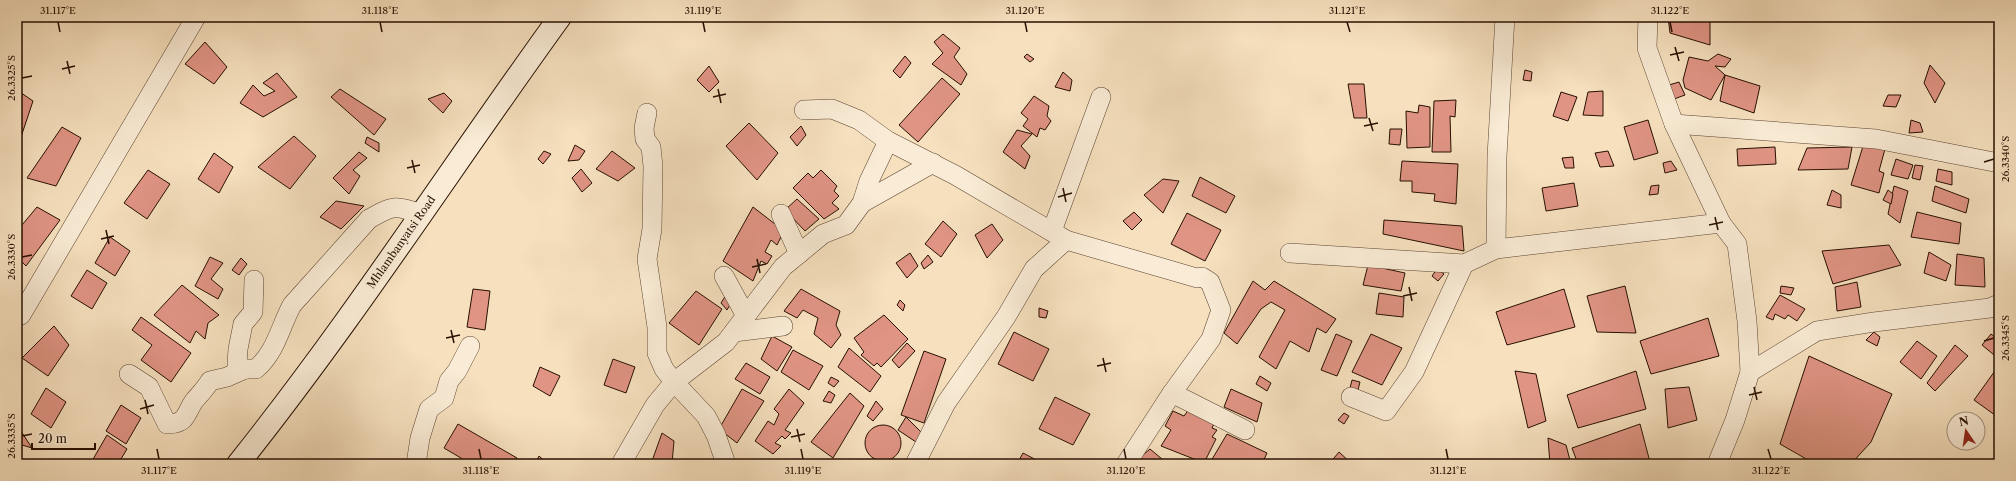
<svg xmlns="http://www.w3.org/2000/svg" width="2016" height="481" viewBox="0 0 2016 481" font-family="'Libre Caslon Text',serif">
<rect width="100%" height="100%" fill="#f6e0be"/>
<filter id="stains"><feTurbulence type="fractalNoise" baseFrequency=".005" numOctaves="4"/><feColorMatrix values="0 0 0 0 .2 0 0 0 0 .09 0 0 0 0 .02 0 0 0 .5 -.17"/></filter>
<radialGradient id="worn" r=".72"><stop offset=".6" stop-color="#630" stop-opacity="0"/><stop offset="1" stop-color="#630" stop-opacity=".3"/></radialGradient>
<g fill="#e09484" stroke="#270f01">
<path d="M1668,17H1710V45L1670,33Z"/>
<path d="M943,34L960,48L954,57L967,74L961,85L932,64L943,53L934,42Z"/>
<path d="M205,42L227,67L214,84L185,64Z"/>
<path d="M1027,54L1034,59L1030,62L1024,57Z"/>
<path d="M1718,54L1731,59L1725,67L1715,66L1725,75L1711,100L1685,88L1683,80L1689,57L1708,61Z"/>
<path d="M905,56L911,63L900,78L893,71Z"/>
<path d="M1930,65L1945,83L1935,103L1924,83Z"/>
<path d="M709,66L719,82L709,92L697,80Z"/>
<path d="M1525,70L1532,72L1531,81L1523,80Z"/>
<path d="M1063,72L1072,80L1070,91L1055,87Z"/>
<path d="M277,73L297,97L263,117L240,103L253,85L264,96L275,91L263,83Z"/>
<path d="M1725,75L1760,86L1754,113L1720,101Z"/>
<path d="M942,78L960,94L918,142L899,125Z"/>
<path d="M1679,82L1685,95L1674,99L1669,85Z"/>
<path d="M1348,84H1364L1367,118H1354Z"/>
<path d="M340,89L386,119L374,135L331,97Z"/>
<path d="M17,90L33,101L17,149Z"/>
<path d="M1603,91V116L1583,115L1588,92Z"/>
<path d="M1561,92L1577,97L1568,121L1553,116Z"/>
<path d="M444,93L452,101L443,113L428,99Z"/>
<path d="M1888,95H1901L1896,107L1883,106Z"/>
<path d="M1034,96L1049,106L1047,116L1051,121L1045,130L1040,128L1037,137L1023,126L1028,119L1021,113Z"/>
<path d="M1456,100L1455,117L1450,116L1451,152H1432L1434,101Z"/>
<path d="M1419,105L1430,107V147L1407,148L1406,111L1418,113Z"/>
<path d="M1648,120L1658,153L1634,160L1624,127Z"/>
<path d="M1911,120L1920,123L1923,132L1909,133Z"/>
<path d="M749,123L778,153L757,180L726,146Z"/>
<path d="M801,126L806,135L797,146L790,137Z"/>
<path d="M62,127L81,138L56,186L27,178Z"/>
<path d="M1390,129H1402L1400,145L1389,144Z"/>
<path d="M1017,130L1032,134L1021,146L1030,156L1025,169L1003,152Z"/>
<path d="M294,136L316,156L290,189L258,167Z"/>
<path d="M367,137L379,143V152L365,143Z"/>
<path d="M1864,143L1885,149L1879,171L1884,173L1879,193L1851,185Z"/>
<path d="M575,145L585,151L579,160L568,161Z"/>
<path d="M1775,147L1776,164L1738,166L1737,149Z"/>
<path d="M1852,147L1848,169L1798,170L1807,148Z"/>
<path d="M544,151L551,154L543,164L538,159Z"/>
<path d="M612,151L635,168L618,181L596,169Z"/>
<path d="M1608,151L1614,166L1600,167L1595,153Z"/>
<path d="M359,152L367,158L353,170L360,176L349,194L333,178Z"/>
<path d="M214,153L233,167L219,193L198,179Z"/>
<path d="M1573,157L1574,168H1565L1562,158Z"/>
<path d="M1896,159L1913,165L1908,179L1891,175Z"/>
<path d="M1402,161L1458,164L1456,204L1434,201L1435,194L1412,192V181H1400Z"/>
<path d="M1671,161L1677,170L1665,173L1663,163Z"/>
<path d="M1915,165L1923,166L1920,180L1912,178Z"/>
<path d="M581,169L592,183L582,192L572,178Z"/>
<path d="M1938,169L1952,172V185L1936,181Z"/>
<path d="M148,170L170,184L147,219L124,203Z"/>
<path d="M821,170L837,186L834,191L839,196L832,203L839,209L824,219L793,188L808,173L813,178Z"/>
<path d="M1200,177L1235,196L1226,213L1192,196Z"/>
<path d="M1163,179L1179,181L1163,213L1144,195Z"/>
<path d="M1574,183L1578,206L1546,211L1542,188Z"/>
<path d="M1659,185L1658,194L1649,195L1651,186Z"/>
<path d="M1894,186L1908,191L1900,223L1888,214Z"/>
<path d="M1935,186L1969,199L1966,213L1932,201Z"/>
<path d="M1832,190L1841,195V208L1827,205Z"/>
<path d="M1888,190L1893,194L1891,204L1883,200Z"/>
<path d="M797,199L819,219L805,231L785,210Z"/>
<path d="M336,201L364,206L341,229L320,217Z"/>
<path d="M37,207L60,220L26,266L17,257V231Z"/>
<path d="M753,207L784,231L777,245L771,240L765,252L772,256L767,264L761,261L753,281L723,261Z"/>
<path d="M1134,212L1142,220L1132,230L1123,221Z"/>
<path d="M1917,212L1961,223L1959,244L1911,237Z"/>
<path d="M1187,213L1221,230L1205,261L1171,244Z"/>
<path d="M1384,220L1462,226L1464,251L1383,234Z"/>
<path d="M943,221L957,234L941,257L925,244Z"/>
<path d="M992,224L1003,240L987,258L975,235Z"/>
<path d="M110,237L130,251L115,276L95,263Z"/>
<path d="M1889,245L1901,265L1833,284L1822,251Z"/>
<path d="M1929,252L1951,265L1946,281L1924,273Z"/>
<path d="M910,253L918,266L907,278L896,263Z"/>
<path d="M1957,254L1984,258L1985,287L1955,285Z"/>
<path d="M928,255L933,262L924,269L921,263Z"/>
<path d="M210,257L223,263L211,279L223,289L218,299L195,286Z"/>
<path d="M241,258L247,264L239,275L232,270Z"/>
<path d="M1368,265L1405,273L1401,291L1363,285Z"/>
<path d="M1437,269L1444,274L1438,281L1432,276Z"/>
<path d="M87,270L107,283L92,309L71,296Z"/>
<path d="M1253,281L1265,290L1274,281L1336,319L1326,333L1317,328L1309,352L1290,341L1276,369L1259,357L1285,310L1271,302L1261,309L1237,344L1224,333Z"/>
<path d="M1857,282L1861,307L1837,311L1835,287Z"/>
<path d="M182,285L219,315L208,323L205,339L196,331L190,343L154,315Z"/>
<path d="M1625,286L1636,333L1597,332L1587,296Z"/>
<path d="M1781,286L1794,288L1791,295L1780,293Z"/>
<path d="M473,289L490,291L485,330L467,327Z"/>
<path d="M801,289L840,311L836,325L841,335L831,348L814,334L818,318L803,310L797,318L784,311Z"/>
<path d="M1564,289L1575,327L1507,345L1496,312Z"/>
<path d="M696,291L722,309L699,345L669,323Z"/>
<path d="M1379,293L1404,297L1403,317L1376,314Z"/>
<path d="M726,295L732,301L727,310L721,303Z"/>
<path d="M1780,295L1805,309L1797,321L1788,315L1785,319L1775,314L1773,320L1766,317Z"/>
<path d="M900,300L905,305L903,311L897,305Z"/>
<path d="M1039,308L1048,311L1046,318L1039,317Z"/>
<path d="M884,315L908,339L881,367L877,363L874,366L861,355L864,352L854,338Z"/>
<path d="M141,317L191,353L171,382L141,360L152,345L132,330Z"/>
<path d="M1708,318L1719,356L1651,374L1640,341Z"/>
<path d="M54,326L69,345L48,376L22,358Z"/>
<path d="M1014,332L1049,349L1033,381L998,364Z"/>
<path d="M1874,332L1880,337L1877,346L1866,340Z"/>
<path d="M1336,334L1352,341L1337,376L1321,370Z"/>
<path d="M1371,334L1402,348L1382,385L1352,372Z"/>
<path d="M1991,334L1999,340V359L1982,345Z"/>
<path d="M772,336L792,347L777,371L761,359Z"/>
<path d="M1917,341L1937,356L1921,379L1900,362Z"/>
<path d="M907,343L915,351L899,368L892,360Z"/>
<path d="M1955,345L1968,356L1935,391L1927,383Z"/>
<path d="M849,348L881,376L870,392L838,367Z"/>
<path d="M793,350L823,366L809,390L781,372Z"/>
<path d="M924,351L946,359L924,423L901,415Z"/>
<path d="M1809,356L1892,394L1871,442L1851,464H1815L1780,444Z"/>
<path d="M613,359L635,367L626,393L604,385Z"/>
<path d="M746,363L770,377L760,394L735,379Z"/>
<path d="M540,367L560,376L550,396L533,386Z"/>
<path d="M1997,368L1999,370V418L1974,400Z"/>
<path d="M1515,371L1536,374L1546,421L1528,428Z"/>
<path d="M1636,371L1646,409L1578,428L1567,395Z"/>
<path d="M1260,376L1271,383L1267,391L1256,384Z"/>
<path d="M831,377L839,381L834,387L828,383Z"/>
<path d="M1352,380L1360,382L1358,390L1350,388Z"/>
<path d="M1689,387L1697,420L1668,428L1665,389Z"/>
<path d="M46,388L66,402L51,428L31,414Z"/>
<path d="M742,389L764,401L737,443L719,429Z"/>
<path d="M789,389L804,403L785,430L791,433L785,439L782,436L775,443L781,446L773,454L755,441L768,421L774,425L779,414L774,409Z"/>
<path d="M1231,389L1262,403L1257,422L1224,407Z"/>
<path d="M829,391L835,395L831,403L823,401Z"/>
<path d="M850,393L864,406L833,458L811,442Z"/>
<path d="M1055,397L1090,414L1073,445L1039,429Z"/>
<path d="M876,401L883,409L873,421L867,416Z"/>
<path d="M121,405L141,418L126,444L106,431Z"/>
<path d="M1189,409L1214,424L1212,428L1217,430L1212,437L1216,439L1204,463L1161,446L1171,430L1165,426L1173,411L1184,416Z"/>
<path d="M1344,413L1349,416L1344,424L1338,420Z"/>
<path d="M906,417L922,433L916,442L898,430Z"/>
<path d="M458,424L517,458L513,464H471L444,448Z"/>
<path d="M1640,424L1650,462L1643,464H1578L1572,448Z"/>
<path d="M17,425L32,448L22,445L17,442Z"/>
<circle cx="883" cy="443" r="18"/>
<path d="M662,433L674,441L672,464H659L652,461Z"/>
<path d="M1227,434L1267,453L1262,464H1216L1211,461Z"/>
<path d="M107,435L127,449L118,464H96L92,461Z"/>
<path d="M1548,438L1566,445L1571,464H1550Z"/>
<path d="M1150,449L1168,464H1142L1137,460Z"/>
<path d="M1339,452L1352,464H1329Z"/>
<path d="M1023,453L1044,464H1017Z"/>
<path d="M17,454L25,464H17Z"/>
<path d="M539,456L548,464H535Z"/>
</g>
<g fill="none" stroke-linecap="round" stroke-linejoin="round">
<defs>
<g id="street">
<path d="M1648,17L1647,48L1674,124L1721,223"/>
<path d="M804,110L832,109L859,120L888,141L955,175L1066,240L1197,278L1202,277L1210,282L1221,310L1211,339L1172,393L1126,464"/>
<path d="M647,113L644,128L645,139L651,147L653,166L652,229L647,259L657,327V353L664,369L674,382L706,416L716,435L726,464"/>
<path d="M1674,124L1876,139L1999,163"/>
<path d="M862,203L933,163"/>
<path d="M781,214L799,254"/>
<path d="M1052,231L1101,97"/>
<path d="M1496,249L1497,156L1505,17"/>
<path d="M1290,253L1464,264L1496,249L1721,223L1737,244L1747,321L1750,372L1735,420L1717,464"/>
<path d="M724,276L746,316"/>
<path d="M254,280L253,312L243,324L238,349L237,364L245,369H256C276,352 280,327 292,305L369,219C394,205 394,205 421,214"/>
<path d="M17,317L21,315L196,17"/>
<path d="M734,332L783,326"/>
<path d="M1750,372L1817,331L1874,322L1990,308L1999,304"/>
<path d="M129,374L149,387L167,424C187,424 185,414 194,401C200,394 206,388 210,381L227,377L245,369"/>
<path d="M1172,393L1245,430"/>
<path d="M1351,397L1386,411L1414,372L1464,264"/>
<path d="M416,464L420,438L429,409L444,398L449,381L457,371L470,346"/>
<path d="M621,464L655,405L674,382L726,342L783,267L823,234L846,225L862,203L869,181L888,141"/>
<path d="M915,464L946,403L1006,317L1034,269L1066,240"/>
</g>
<path id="secondary" d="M238,464C353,320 452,166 560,17"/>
</defs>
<use href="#street" stroke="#5b4330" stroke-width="20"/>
<use href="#secondary" stroke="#270f01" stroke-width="24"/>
<use href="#street" stroke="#f9ebd5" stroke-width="19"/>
<use href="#secondary" stroke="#f9ebd5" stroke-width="22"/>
</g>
<path fill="none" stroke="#270f01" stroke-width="1.5" d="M58,22L60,32M380,22L382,32M703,22L705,32M1025,22L1027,32M1347,22L1350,32M1670,22L1672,32M1675,47L1679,61M1670,55L1684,52M67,61L70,74M62,69L75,66M22,78L32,76M718,89L721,103M713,97L726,94M1369,118L1373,131M1364,126L1378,123M412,160L415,173M1984,162L1994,159M407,168L420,165M1063,188L1066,202M1058,197L1072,193M1715,217L1718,230M1709,225L1723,222M106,230L109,244M101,239L114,236M22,257L32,255M757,259L760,273M752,267L766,264M1409,287L1412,301M1403,296L1417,293M451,330L454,343M446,338L460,335M1984,341L1994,338M1103,358L1106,372M1097,366L1111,363M1754,387L1757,400M1749,395L1762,392M145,400L148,414M140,409L154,405M797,429L800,442M22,436L32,434M791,437L805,434M157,449L159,459M479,449L481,459M801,449L803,459M1124,449L1126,459M1446,449L1448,459M1768,449L1771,459"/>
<g text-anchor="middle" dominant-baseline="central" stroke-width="3" stroke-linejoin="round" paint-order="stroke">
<g font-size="11" fill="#270f01" stroke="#f9ebd5">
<text transform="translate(401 242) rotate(-55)">Mhlambanyatsi Road</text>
</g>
</g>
<rect width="2016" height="481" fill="none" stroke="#f6e0be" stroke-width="44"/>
<g transform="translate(1966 431) rotate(347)"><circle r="19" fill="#f9ebd5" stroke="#a59380"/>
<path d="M0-3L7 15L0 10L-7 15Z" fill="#8f2418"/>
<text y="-6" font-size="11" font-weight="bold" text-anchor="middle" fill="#270f01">N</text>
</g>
<path d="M32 443v6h63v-6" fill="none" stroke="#270f01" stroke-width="2"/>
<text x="38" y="443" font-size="12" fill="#270f01" stroke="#f9ebd5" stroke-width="3" paint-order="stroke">20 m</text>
<rect x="22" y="22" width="1972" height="437" fill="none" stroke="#270f01" stroke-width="1.5"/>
<g font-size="10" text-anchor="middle" fill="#270f01">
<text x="58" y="14">31.117°E</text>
<text x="380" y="14">31.118°E</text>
<text x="703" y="14">31.119°E</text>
<text x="1025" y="14">31.120°E</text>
<text x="1347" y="14">31.121°E</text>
<text x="1670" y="14">31.122°E</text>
<text transform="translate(11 78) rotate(-90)" y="4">26.3325°S</text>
<text transform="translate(2005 159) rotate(-90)" y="4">26.3340°S</text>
<text transform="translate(11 257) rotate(-90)" y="4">26.3330°S</text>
<text transform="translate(2005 338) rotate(-90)" y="4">26.3345°S</text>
<text transform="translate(11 436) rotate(-90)" y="4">26.3335°S</text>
<text x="159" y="474">31.117°E</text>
<text x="481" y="474">31.118°E</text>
<text x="803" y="474">31.119°E</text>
<text x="1126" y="474">31.120°E</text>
<text x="1448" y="474">31.121°E</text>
<text x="1771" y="474">31.122°E</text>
</g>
<rect width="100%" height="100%" filter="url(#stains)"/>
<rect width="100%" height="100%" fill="url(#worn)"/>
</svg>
